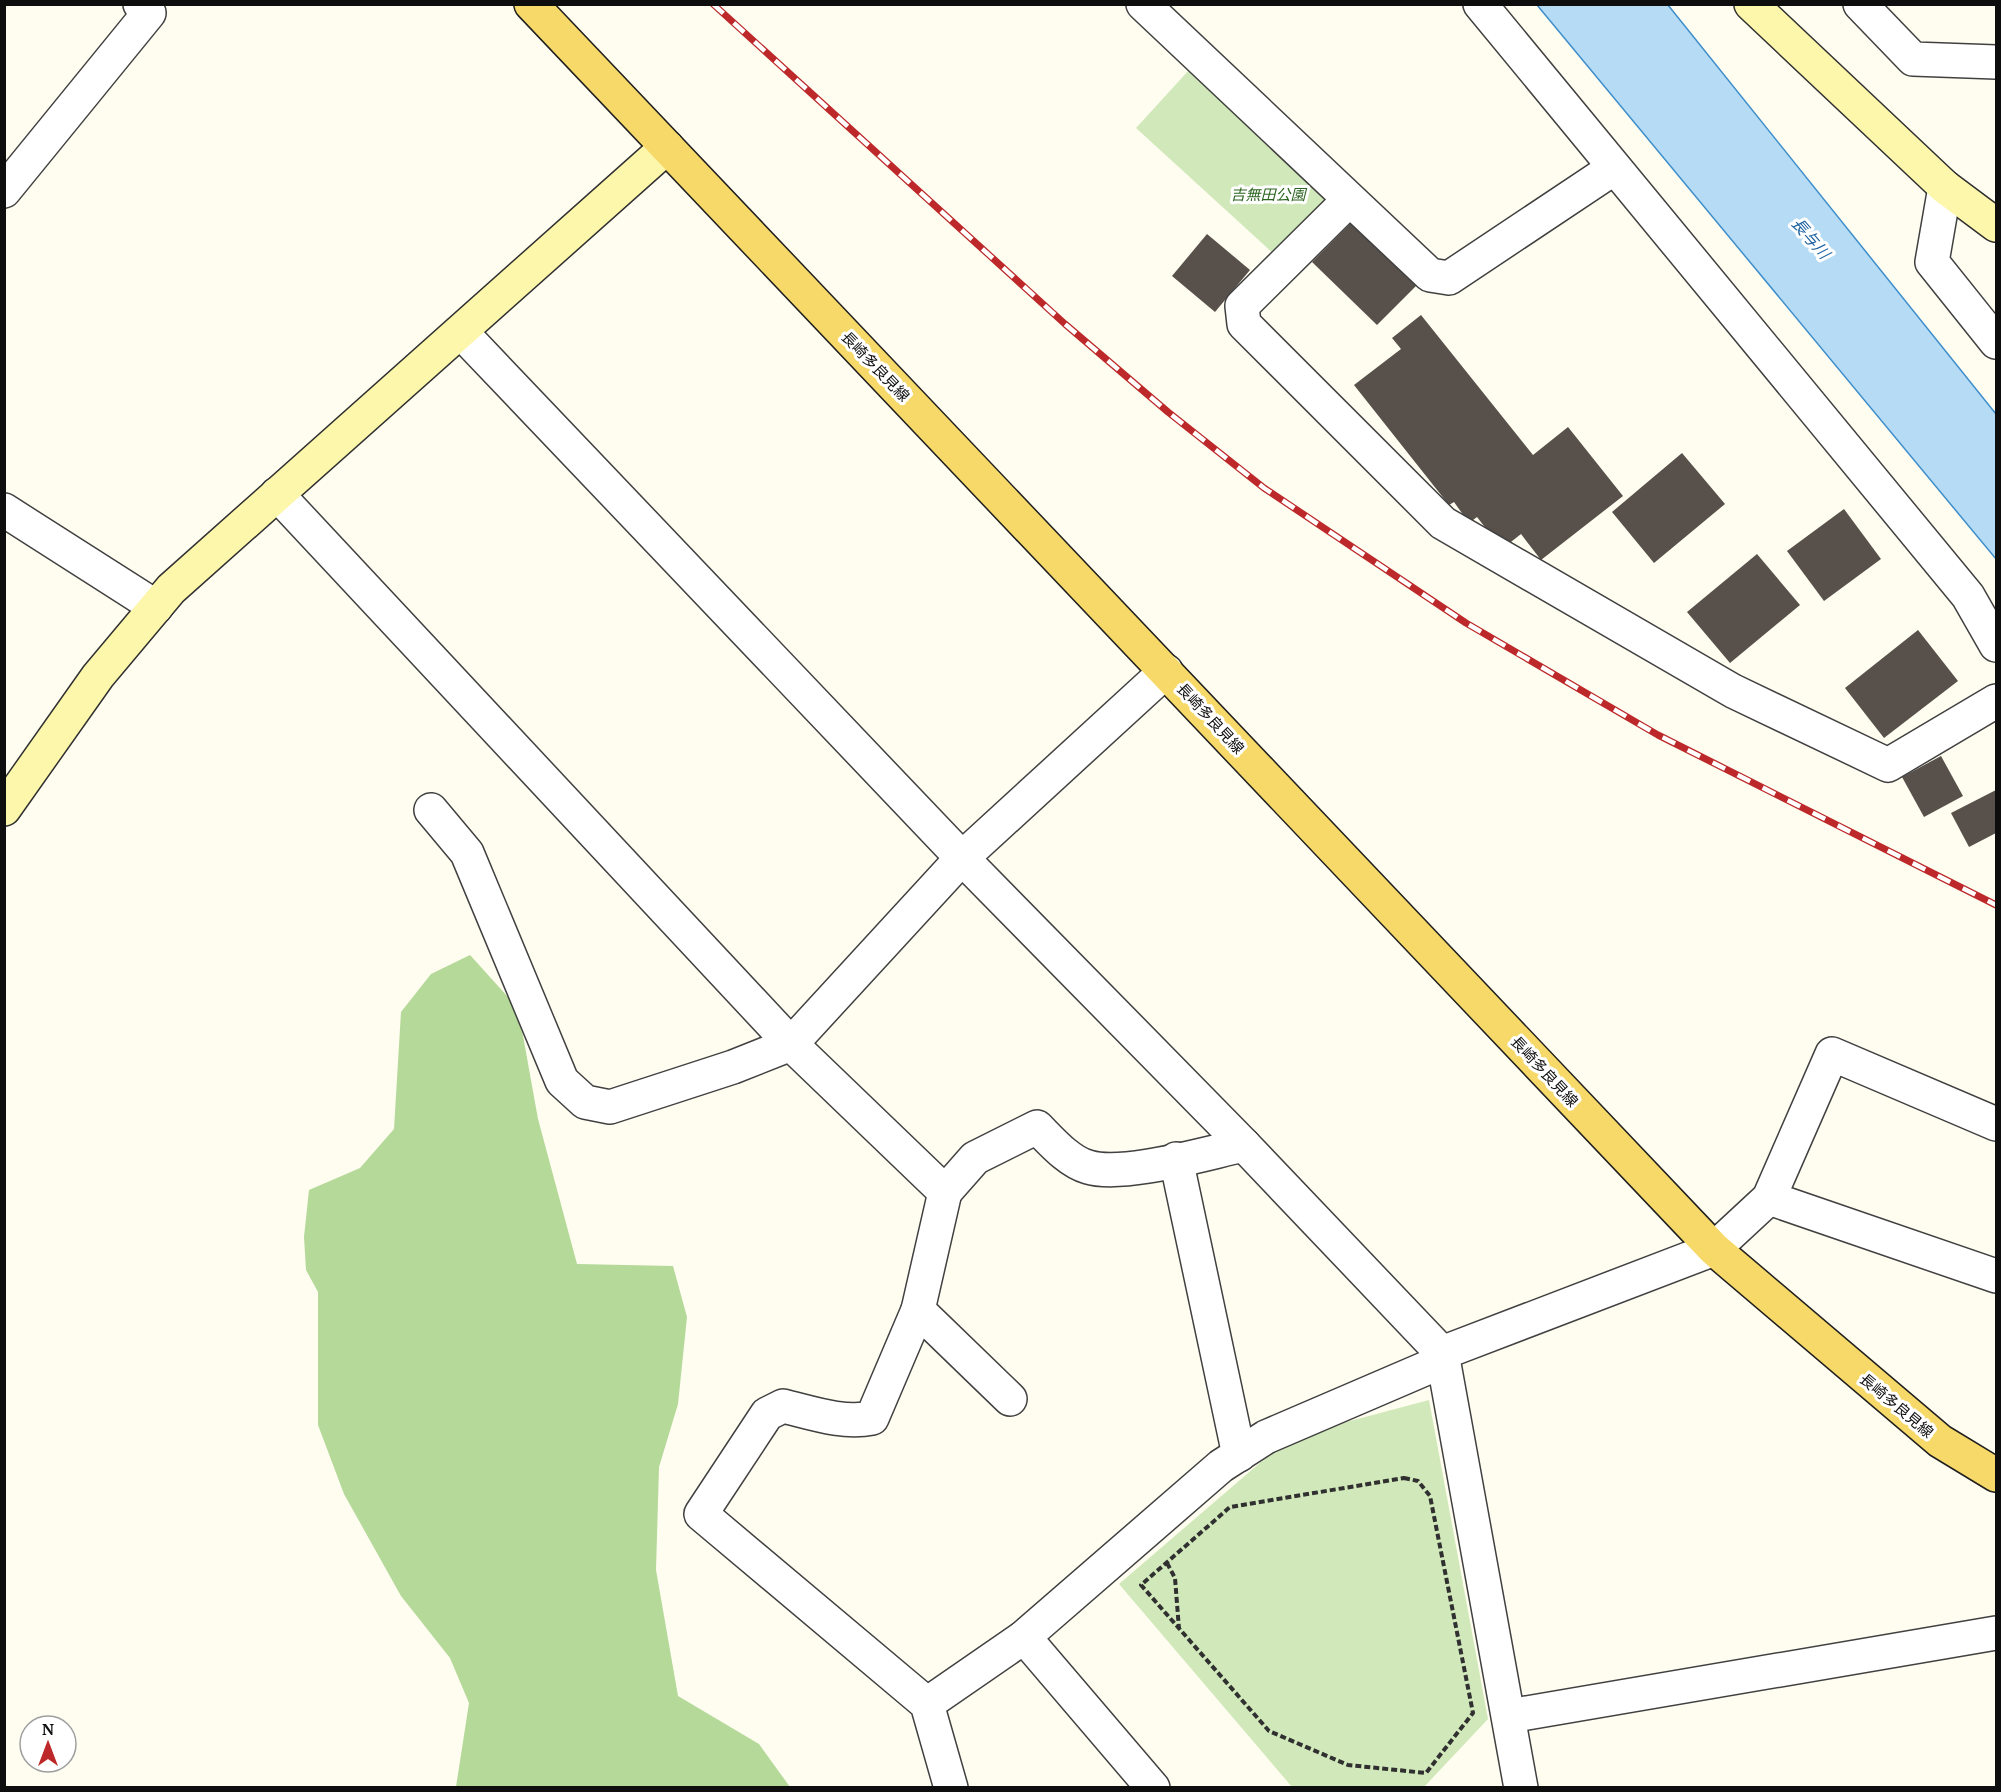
<svg xmlns="http://www.w3.org/2000/svg" width="2001" height="1792" viewBox="0 0 2001 1792" font-family="'PT Serif','Noto Sans JP',serif">
<rect width="100%" height="100%" fill="#fffcf0"/>
<g fill="#d1e9ba">
<path d="M1190,69L1330,196L1275,255L1136,128Z"/>
<path d="M1429,1400L1488,1719L1424,1787H1292L1119,1584L1290,1437Z"/>
</g>
<path fill="#b4d999" d="M470,955L518,1008L538,1119L577,1264L673,1266L687,1317L678,1404L659,1467L656,1570L678,1696L759,1744L790,1787H456L469,1703L450,1658L401,1596L344,1494L318,1425V1292L306,1270L304,1237L309,1190L360,1168L394,1129L401,1012L431,974Z"/>
<path fill="#b5dbf5" stroke="#3e8ecb" stroke-width="1.5" d="M1537,5H1668L1996,414V559Z"/>
<g fill="#57504b">
<path d="M1352,222L1417,285L1377,325L1312,262Z"/>
<path d="M1207,234L1250,270L1215,312L1172,276Z"/>
<path d="M1421,315L1533,455L1568,427L1623,496L1541,560L1521,534L1502,549L1477,517L1469,523L1454,502L1449,505L1354,385L1401,349L1392,338Z"/>
<path d="M1682,453L1725,504L1654,563L1612,512Z"/>
<path d="M1844,509L1881,559L1824,601L1787,551Z"/>
<path d="M1757,554L1800,605L1730,663L1687,612Z"/>
<path d="M1918,630L1958,681L1884,738L1845,688Z"/>
<path d="M1941,756L1963,796L1924,817L1902,777Z"/>
<path d="M1996,790V833L1969,847L1951,813Z"/>
</g>
<g fill="none" stroke-linecap="round" stroke-linejoin="round">
<defs>
<g id="street">
<path d="M1143,4L1430,275L1449,278L1614,168"/>
<path d="M1480,4L1968,596L1996,645"/>
<path d="M1860,4L1913,59L1996,62"/>
<path d="M1945,187L1932,262L1996,342"/>
<path d="M4,191L149,13L140,4"/>
<path d="M1349,200L1242,306L1244,324L1443,523L1733,691L1888,765L1996,701"/>
<path d="M462,333L962,858L1244,1145L1442,1353L1521,1788"/>
<path d="M277,494L791,1044L945,1192L975,1158L1037,1127C1051,1141 1069,1162 1088,1167C1123,1178 1206,1153 1244,1145"/>
<path d="M4,510L156,607"/>
<path d="M431,810L467,853L562,1081L585,1102L610,1107L733,1067L791,1044L962,858L1166,671"/>
<path d="M1176,1159L1239,1455"/>
<path d="M945,1192L918,1310L1010,1399"/>
<path d="M1769,1198L1996,1276"/>
<path d="M918,1310L872,1418C843,1424 812,1413 783,1406L767,1414L701,1514L927,1704L951,1788"/>
<path d="M1442,1353L1714,1249L1769,1198L1832,1054L1996,1124"/>
<path d="M1024,1637L1153,1788"/>
<path d="M927,1704L1024,1637L1221,1466L1266,1437L1443,1361"/>
<path d="M1509,1716L1996,1633"/>
</g>
<g id="secondary">
<path d="M1751,4L1945,187L1996,225"/>
<path d="M4,809L98,676L171,589L667,147"/>
</g>
<path id="primary" d="M531,4L1714,1249L1940,1441L1996,1475"/>
</defs>
<use href="#street" stroke="#414141" stroke-width="36"/>
<use href="#secondary" stroke="#303030" stroke-width="36"/>
<use href="#primary" stroke="#1f1f1f" stroke-width="36"/>
<g stroke="#303030" stroke-width="4" stroke-dasharray="6 3" stroke-linecap="butt">
<path d="M1404,1478L1418,1481L1430,1496L1473,1713L1426,1773L1348,1765L1269,1731L1141,1585L1230,1507Z"/>
<path d="M1167,1563L1175,1578L1179,1629"/>
</g>
<use href="#street" stroke="#fff" stroke-width="33"/>
<use href="#secondary" stroke="#fdf7ac" stroke-width="33"/>
<use href="#primary" stroke="#f6d969" stroke-width="33"/>
<defs>
<path id="rail" d="M713,4L1065,324L1168,412L1264,488L1466,623L1658,735L1996,905"/>
</defs>
<use href="#rail" stroke="#bd282a" stroke-width="7"/>
<use href="#rail" stroke="#fff" stroke-width="4.5" stroke-dasharray="14" stroke-linecap="butt"/>
</g>
<g text-anchor="middle" dominant-baseline="central" stroke-width="6" stroke-linejoin="round" paint-order="stroke">
<g font-size="15" font-style="italic" fill="#2b651f" stroke="#fff">
<text x="1268" y="194">吉無田公園</text>
</g>
<g font-size="15" fill="#0e0e0e" stroke="#fff">
<text transform="translate(876 366) rotate(46)">長崎多良見線</text>
<text transform="translate(1211 718) rotate(47)">長崎多良見線</text>
<text transform="translate(1545 1071) rotate(47)">長崎多良見線</text>
<text transform="translate(1897 1405) rotate(40)">長崎多良見線</text>
</g>
<g font-size="16" font-style="italic" fill="#195f9f" stroke="#fff">
<text transform="translate(1811 238) rotate(49)">長与川</text>
</g>
</g>
<rect width="2001" height="1792" fill="none" stroke="#0e0e0e" stroke-width="12"/>
<g transform="translate(48 1744)"><circle r="28" fill="#ffffff" stroke="#9f9f9f" stroke-width="1.5"/>
<path d="M0-4.5L10 22L0 15L-10 22Z" fill="#bd282a"/>
<text y="-9" font-size="16" font-weight="bold" text-anchor="middle" fill="#0e0e0e">N</text>
</g>
</svg>
